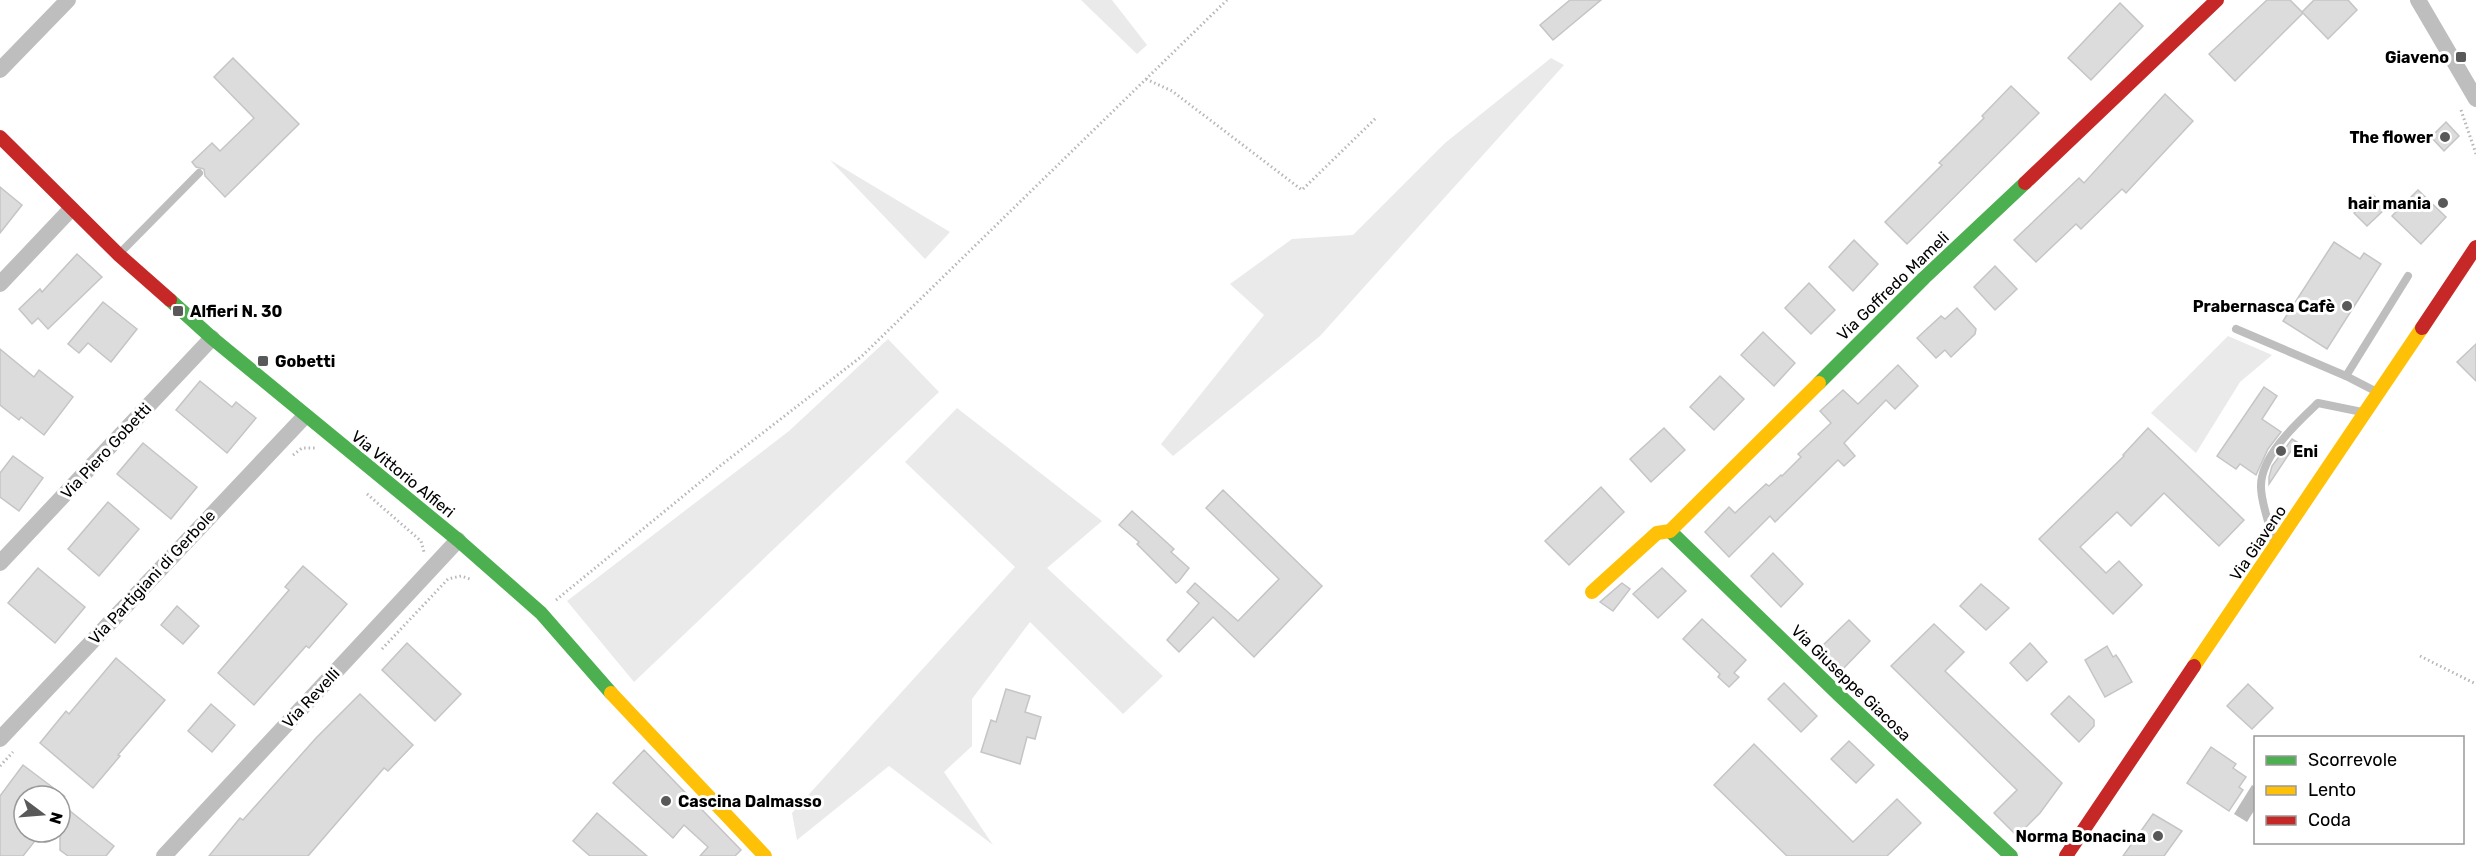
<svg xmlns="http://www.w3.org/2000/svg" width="2476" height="856" viewBox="0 0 2476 856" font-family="Rubik,sans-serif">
<rect width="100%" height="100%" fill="#fff"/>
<g fill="#eaeaea">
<path d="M1081,0H1112L1147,45L1137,54Z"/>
<path d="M1551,58L1564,65L1320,336L1173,456L1161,444L1264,315L1230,284L1292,239L1353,235L1445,143Z"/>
<path d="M830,160L950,232L925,259Z"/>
<path d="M2228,336L2272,355L2240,382L2196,453L2151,413Z"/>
<path d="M888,339L939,392L634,682L567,601L789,431Z"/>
<path d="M957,408L1102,521L1047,568L1163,676L1123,714L1030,622L972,699V746L944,772L993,845L889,766L797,840L792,813L1015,567L905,462Z"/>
</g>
<path fill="#bcbcbc" d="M2252,785L2255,787V809L2247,822L2234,814Z"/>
<g fill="#dcdcdc" stroke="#c5c5c5" stroke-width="1.5">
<path d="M1570,0H1601L1553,40L1540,25Z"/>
<path d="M2267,0H2290L2303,13L2235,81L2209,54Z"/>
<path d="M2314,0H2348L2357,10L2328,39L2302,12Z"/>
<path d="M2120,3L2143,26L2091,80L2068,58Z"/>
<path d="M233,58L299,124L225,197L205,176L204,169L196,167L192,162L212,143L220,151L254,118L214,77Z"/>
<path d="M2011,86L2039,113L1907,244L1885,222L1942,165L1939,163L1984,118L1982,116Z"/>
<path d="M2165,94L2193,121L2126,193L2122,189L2081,229L2076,224L2036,262L2014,240L2079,178L2084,183Z"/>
<path d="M2446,122L2459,136L2444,151L2431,137Z"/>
<path d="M0,187L22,205L0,233Z"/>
<path d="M2418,190L2446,217L2421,244L2392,216Z"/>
<path d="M2373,195L2386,208L2367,226L2354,213Z"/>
<path d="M1854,240L1878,264L1853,291L1829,267Z"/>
<path d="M2334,242L2360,259L2364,253L2381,264L2327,349L2283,321Z"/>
<path d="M77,254L102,277L48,329L38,318L32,324L19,309L40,289L42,292Z"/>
<path d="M1995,266L2017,289L1995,310L1974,287Z"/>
<path d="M1809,283L1835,310L1811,334L1785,308Z"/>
<path d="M103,302L137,329L111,362L88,343L79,353L68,344Z"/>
<path d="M1957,308L1976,329L1975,334L1951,357L1945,350L1936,358L1917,338L1941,316L1945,319Z"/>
<path d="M1763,332L1795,363L1774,386L1741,355Z"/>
<path d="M2476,344V381L2457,362Z"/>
<path d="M0,349L34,377L39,370L73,397L44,435L21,417L19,420L0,405Z"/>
<path d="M1898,365L1918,386L1895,409L1886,400L1844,443L1855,456L1844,466L1838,460L1775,522L1770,516L1729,557L1705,532L1729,507L1735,513L1766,484L1769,486L1781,475L1782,476L1801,457L1798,454L1831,423L1820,411L1843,390L1858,404Z"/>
<path d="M1720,376L1744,399L1714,430L1690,407Z"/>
<path d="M200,381L232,407L236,402L256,418L227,453L176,410Z"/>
<path d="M2264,387L2277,396L2262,419L2281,432L2268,449L2256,475L2240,464L2236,469L2217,456Z"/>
<path d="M1664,428L1685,450L1651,482L1630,459Z"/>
<path d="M2148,428L2244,520L2219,546L2164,493L2131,526L2117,512L2080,547L2106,573L2119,561L2142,585L2113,614L2039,539L2124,456L2123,455Z"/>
<path d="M2292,439L2297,442L2269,484V477L2272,466Z"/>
<path d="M143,443L197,487L171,519L117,474Z"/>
<path d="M13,456L43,478L19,511L0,497V473Z"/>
<path d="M1601,487L1624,512L1569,565L1545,541Z"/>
<path d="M1223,490L1322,586L1254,657L1213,617L1179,652L1167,640L1199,603L1187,592L1195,583L1238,621L1279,579L1206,508Z"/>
<path d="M108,502L139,529L99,576L68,549Z"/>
<path d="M1132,511L1174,549L1171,552L1189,568L1179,581L1176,583L1137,544L1139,542L1119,525Z"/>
<path d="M1773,553L1803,584L1781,607L1751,576Z"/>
<path d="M303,566L347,604L309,648L306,646L254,705L218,673L289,590L285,587Z"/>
<path d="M38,568L85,607L55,643L8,603Z"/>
<path d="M1662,568L1686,591L1658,618L1633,594Z"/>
<path d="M1622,583L1630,589L1613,611L1600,602Z"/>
<path d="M1981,584L2009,608L1986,630L1960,606Z"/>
<path d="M177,606L199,626L183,644L161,625Z"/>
<path d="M1702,619L1746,660L1734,673L1739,677L1729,687L1718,677L1720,674L1683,639Z"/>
<path d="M1849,620L1870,641L1841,671L1819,649Z"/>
<path d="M1934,624L1964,652L1945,671L2062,783L2040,813L2017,836L1994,813L2017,790L1891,666Z"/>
<path d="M407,643L461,694L435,721L382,670Z"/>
<path d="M2030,643L2047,662L2027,681L2010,663Z"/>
<path d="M2107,646L2113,657L2116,655L2120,661L2132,682L2105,697L2085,660Z"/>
<path d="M116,658L165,700L118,755L120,756L93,788L40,743L66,711L69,714Z"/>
<path d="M1784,683L1817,716L1801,732L1768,699Z"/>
<path d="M2248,684L2273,708L2252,729L2227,706Z"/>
<path d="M1006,689L1030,696L1025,712L1041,717L1035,739L1027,737L1020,764L981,752L991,720L996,722Z"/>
<path d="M360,694L413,745L388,771L384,768L308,856H209L240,818L243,820L316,738Z"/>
<path d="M2069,696L2094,720V726L2079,742L2051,714Z"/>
<path d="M211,704L235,725L212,752L188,731Z"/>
<path d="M1849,741L1874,765L1856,783L1831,759Z"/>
<path d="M1754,744L1853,842L1897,799L1921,823L1887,856H1787L1714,785Z"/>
<path d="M2211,747L2236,764L2233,768L2246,777L2239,787L2243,790L2229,811L2187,783Z"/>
<path d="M644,750L741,850L735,856H700L708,847L684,825L673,838L613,783Z"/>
<path d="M23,765L64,796H24V832H31L38,837L23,856H0V796Z"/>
<path d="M60,803L114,846L106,856H68L60,850Z"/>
<path d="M597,813L647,856H590L573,841Z"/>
<path d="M2153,814L2182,831L2164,856H2123Z"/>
</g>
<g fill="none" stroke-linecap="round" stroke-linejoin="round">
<g stroke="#b8b8b8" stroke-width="3" stroke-dasharray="1.5 3" stroke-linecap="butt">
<path d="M1146,79L1172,91L1302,190L1377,117"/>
<path d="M2461,110L2476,154"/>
<path d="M293,455L302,448H315"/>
<path d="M367,494L421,541L424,552"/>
<path d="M556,600L720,466L862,356L1227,0"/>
<path d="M382,649L448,579L461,576L470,579"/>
<path d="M2420,656L2476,684"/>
<path d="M0,766L13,752"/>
</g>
<g stroke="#bebebe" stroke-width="8">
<path d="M119,254L199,173"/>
<path d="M2236,329L2346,376"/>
<path d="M2377,392L2346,376L2408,276"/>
<path d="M2274,542C2270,526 2261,503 2261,487C2260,456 2298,422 2318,403L2362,412"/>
</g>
<g stroke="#bebebe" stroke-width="16">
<path d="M2418,0L2476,99"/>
<path d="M0,70L68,0"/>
<path d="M0,284L71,209"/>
<path d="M0,563L212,338"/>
<path d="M0,739L305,416"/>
<path d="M164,856L458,540"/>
</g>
<g stroke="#4caf50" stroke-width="14">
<path d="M170,300L212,338L458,540L541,613L611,693"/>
<path d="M1819,383L1924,278L2025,183"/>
<path d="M1670,531L1839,695L2011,856"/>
</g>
<g stroke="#ffc107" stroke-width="14">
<path d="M1592,592L1657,533L1670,531L1819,383"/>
<path d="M2194,666L2422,328"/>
<path d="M611,693L765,856"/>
</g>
<g stroke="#c62828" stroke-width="14">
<path d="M0,137L119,255L170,300"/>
<path d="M2025,183L2217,0"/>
<path d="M2422,328L2476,247"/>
<path d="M2066,856L2194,666"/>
</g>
</g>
<g fill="#595959" stroke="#fff" stroke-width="2">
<rect x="2455" y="51" width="12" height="12" rx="3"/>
<circle cx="2445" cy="137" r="6"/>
<circle cx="2443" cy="203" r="6"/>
<circle cx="2347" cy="306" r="6"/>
<rect x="172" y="305" width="12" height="12" rx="3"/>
<rect x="257" y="355" width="12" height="12" rx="3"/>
<circle cx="2281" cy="451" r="6"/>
<circle cx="666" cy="801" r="6"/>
<circle cx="2158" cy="836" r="6"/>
</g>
<g text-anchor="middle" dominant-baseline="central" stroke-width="6" stroke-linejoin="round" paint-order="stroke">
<g font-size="16" font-weight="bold" fill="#000" stroke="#fff" text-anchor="end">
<text x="2449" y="57">Giaveno</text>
<text x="2433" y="137">The flower</text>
<text x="2431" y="203">hair mania</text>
<text x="2335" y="306">Prabernasca Cafè</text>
<text x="190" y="311" text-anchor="start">Alfieri N. 30</text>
<text x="275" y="361" text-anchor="start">Gobetti</text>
<text x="2293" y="451" text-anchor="start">Eni</text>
<text x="678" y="801" text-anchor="start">Cascina Dalmasso</text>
<text x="2146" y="836">Norma Bonacina</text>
</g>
<g font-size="16" fill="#000" stroke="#fff">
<text transform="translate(1893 286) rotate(-44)">Via Goffredo Mameli</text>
<text transform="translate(106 451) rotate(-47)">Via Piero Gobetti</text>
<text transform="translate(403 474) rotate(39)">Via Vittorio Alfieri</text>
<text transform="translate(2258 543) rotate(-56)">Via Giaveno</text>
<text transform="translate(152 577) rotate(-47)">Via Partigiani di Gerbole</text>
<text transform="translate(1851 683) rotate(44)">Via Giuseppe Giacosa</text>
<text transform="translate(311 698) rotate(-47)">Via Revelli</text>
</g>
</g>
<rect x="2254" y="736" width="210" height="108" fill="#ffffff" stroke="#999999" stroke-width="1.5"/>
<rect x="2266" y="756" width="30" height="9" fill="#4caf50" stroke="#999999" stroke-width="1.5"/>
<text x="2308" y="766" font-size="18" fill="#000000">Scorrevole</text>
<rect x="2266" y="786" width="30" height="9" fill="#ffc107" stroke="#999999" stroke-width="1.5"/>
<text x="2308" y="796" font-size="18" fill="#000000">Lento</text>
<rect x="2266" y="816" width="30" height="9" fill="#c62828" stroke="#999999" stroke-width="1.5"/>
<text x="2308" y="826" font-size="18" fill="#000000">Coda</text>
<g transform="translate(42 814) rotate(106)"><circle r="28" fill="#ffffff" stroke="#999999" stroke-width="1.5"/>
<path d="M0-4.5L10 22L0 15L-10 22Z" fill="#595959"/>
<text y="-9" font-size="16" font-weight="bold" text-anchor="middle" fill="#000000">N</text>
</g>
</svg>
